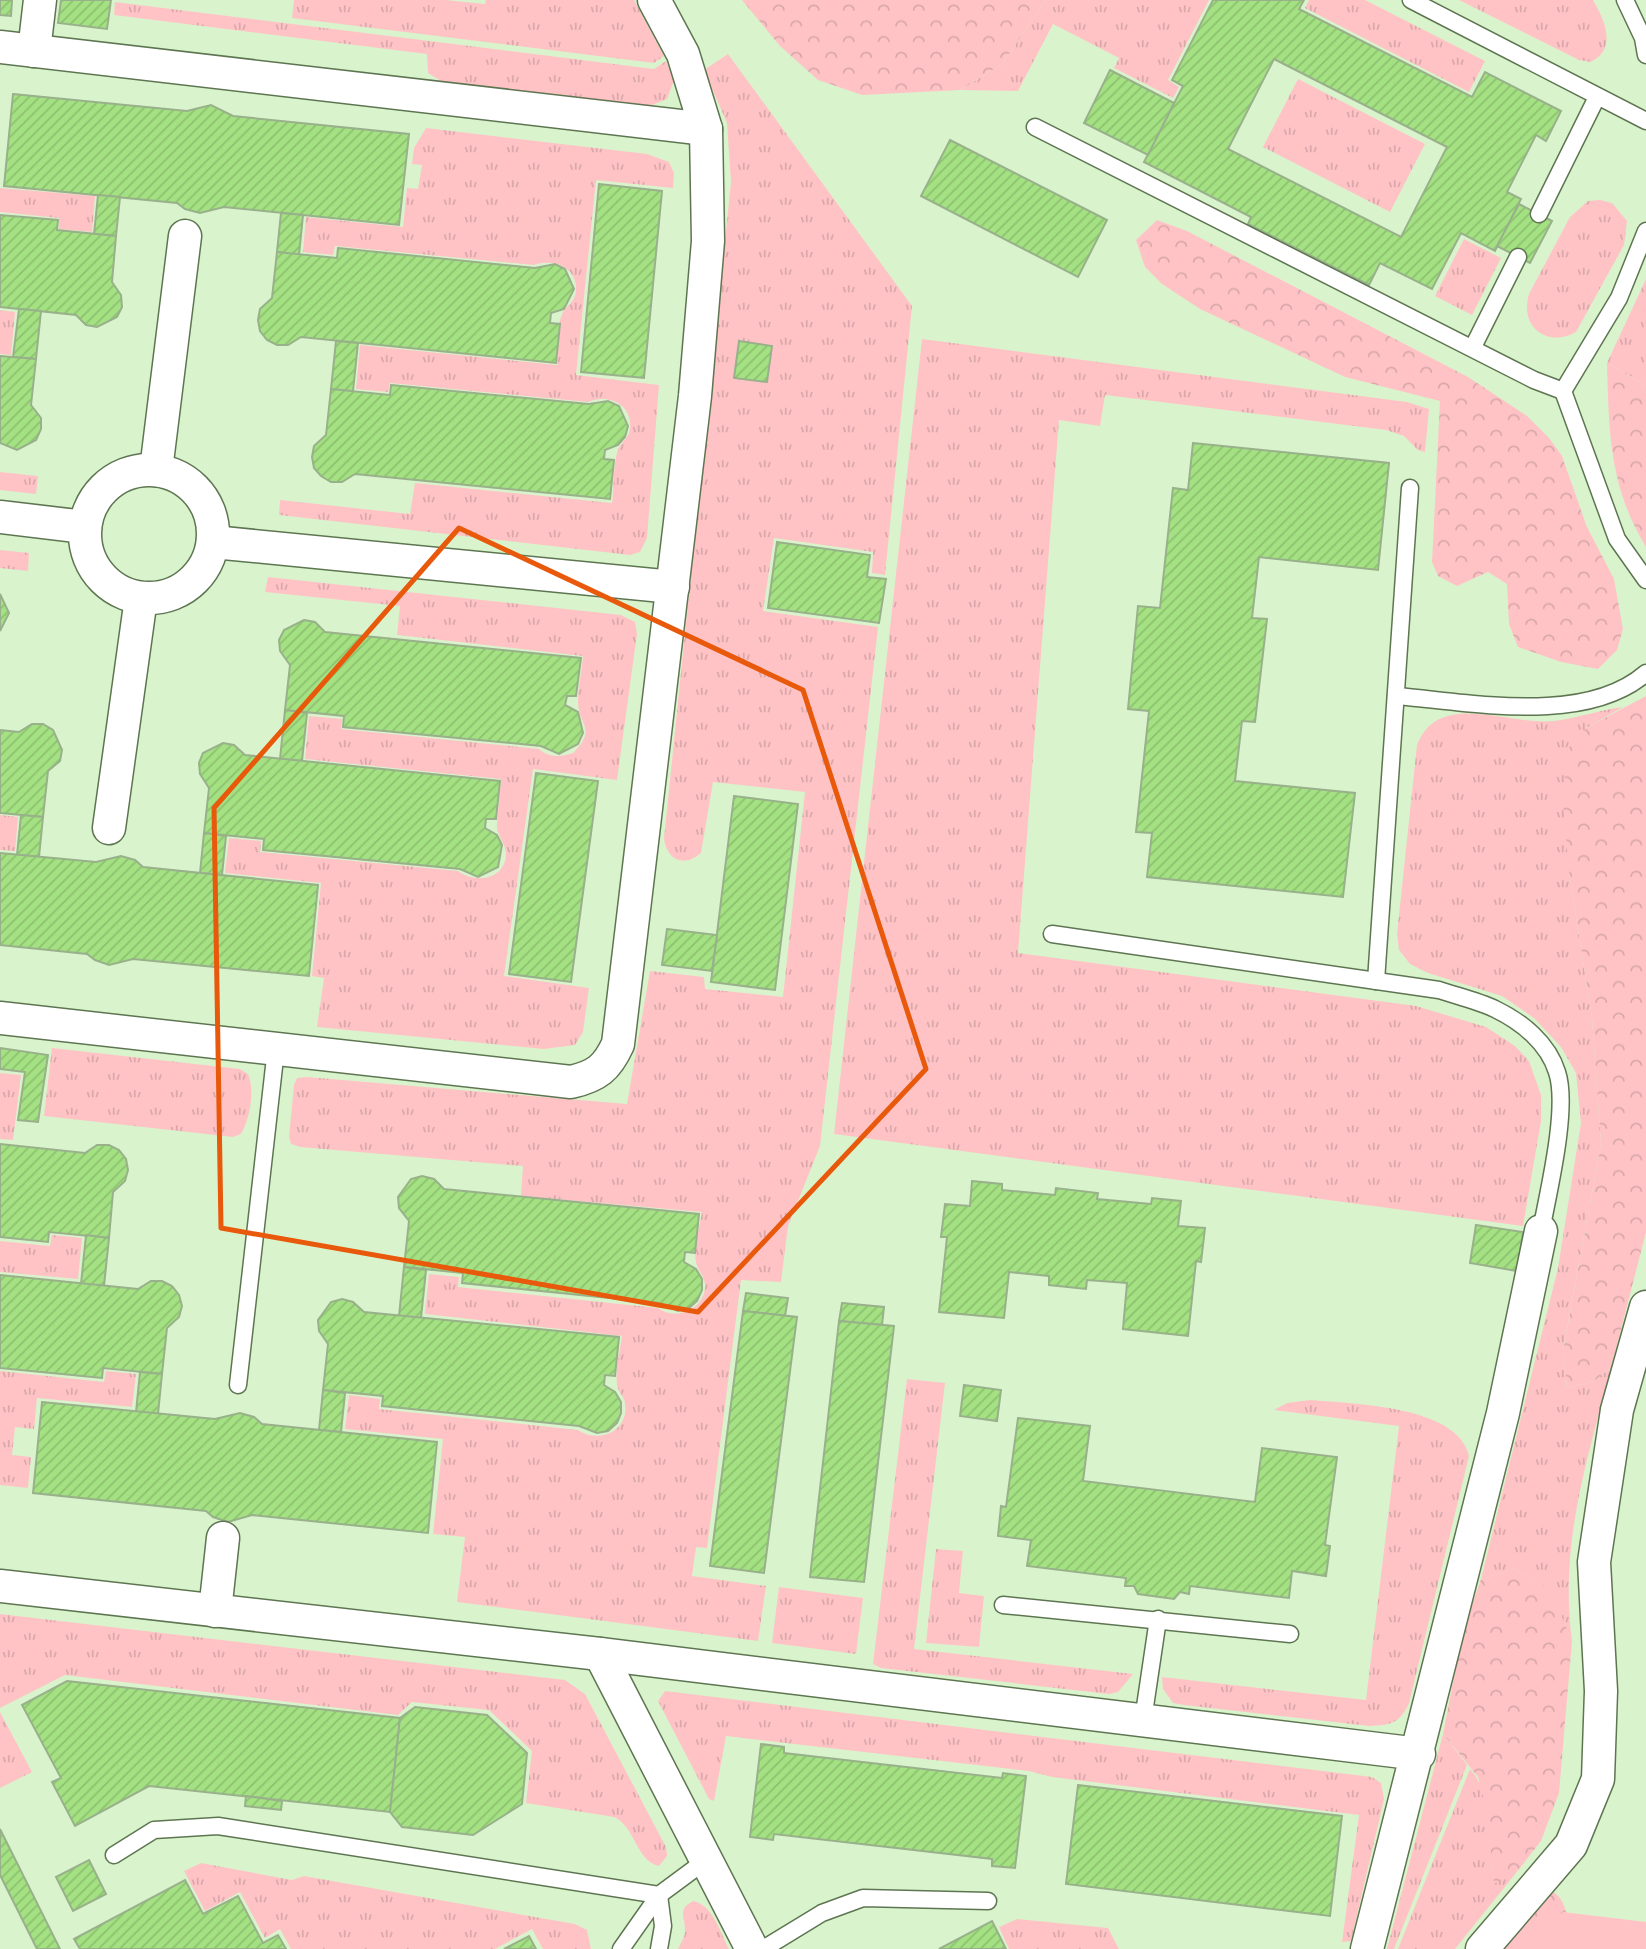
<svg xmlns="http://www.w3.org/2000/svg" width="1646" height="1949" viewBox="0 0 1646 1949" font-family="'PT Serif',serif">
<defs>
<pattern id="grass-tufts" width="24" height="20" patternUnits="userSpaceOnUse" patternTransform="scale(1.75)"><rect width="24" height="20" fill="#ffc3c6"/><path d="M3 7l-1-3M5 7V3M7 7l1-3M15 17l-1-3M17 17v-4M19 17l1-3" fill="none" stroke="#daa8aa"/></pattern>
<pattern id="forest-crowns" width="20" height="18" patternUnits="userSpaceOnUse" patternTransform="scale(1.75)"><rect width="20" height="18" fill="#ffc3c6"/><path d="M2 6a3 3 0 1 1 6 0M12 15a3 3 0 1 1 6 0" fill="none" stroke="#daa8aa"/></pattern>
<pattern id="building-hatch" width="6" height="6" patternUnits="userSpaceOnUse" patternTransform="scale(1.75)"><rect width="6" height="6" fill="#a4e182"/><path d="M-1 1l2-2M0 6l6-6M5 7l2-2" fill="none" stroke="#8dc170"/></pattern>
</defs>
<rect width="100%" height="100%" fill="#d9f4cc"/>
<g fill="url(#grass-tufts)">
<path d="M294,0H446L485,4L486,0H634L664,56L654,63L292,18Z"/>
<path d="M1046,0H1209L1168,80L1179,87L1173,98L1114,68L1119,58L1053,24L1018,91L960,90L1002,64Z"/>
<path d="M1309,0H1365L1485,61L1469,92L1305,8Z"/>
<path d="M1459,0H1593C1604,19 1618,48 1591,62L1579,60Z"/>
<path d="M115,2L654,69L666,61L674,80L667,99L647,107L441,81L428,73L427,54L114,15Z"/>
<path d="M728,54L912,306L885,575L872,573L873,552L774,538L763,611L878,627L820,1146L788,1226L781,1282L741,1280L707,1548L696,1547L692,1576L766,1586L758,1641L457,1602L465,1537L433,1534L443,1439L345,1429L349,1395L380,1399L379,1409L578,1430C598,1444 629,1432 625,1404C625,1396 617,1392 617,1384C615,1369 620,1351 622,1336L425,1314L429,1274L459,1277L458,1287L658,1308C675,1321 703,1310 705,1288C706,1277 698,1272 696,1262C693,1248 700,1226 702,1212L521,1196L523,1166L300,1147L291,1144L289,1137L294,1085L297,1078L307,1077L627,1104L650,971L704,977L705,989L783,997L805,792L713,782L701,853C684,868 667,860 664,839L731,182L727,123L704,70Z"/>
<path d="M1298,79L1425,144L1390,212L1263,147Z"/>
<path d="M426,128L647,154L669,162L674,173L673,188L596,180L576,375L659,385L647,538L640,552L630,555L279,515L280,500L410,514L415,483L612,503C614,487 613,469 617,453C619,443 629,439 630,429C633,404 608,393 588,402L390,383L388,392L356,389L360,345L557,365C559,350 556,328 562,314C566,305 575,303 576,291C578,267 553,258 534,265L335,246L333,255L303,252L306,217L403,227L407,188L418,189L422,165L412,164L414,148Z"/>
<path d="M0,188L95,196L92,232L59,229V218L0,212Z"/>
<path d="M1600,200L1612,203L1627,221L1624,245L1576,332C1547,348 1519,327 1529,294L1570,217L1588,201Z"/>
<path d="M1464,239L1501,258L1472,315L1435,296Z"/>
<path d="M1646,279V393L1640,382L1607,363Z"/>
<path d="M0,310L15,312L11,355L0,354Z"/>
<path d="M922,339L1407,402L1429,409L1425,452L1418,450L1404,436L1386,430L1105,395L1100,426L1059,420L1018,953L1416,1006L1486,1027L1515,1046L1529,1061L1541,1095V1121L1523,1226L834,1134Z"/>
<path d="M0,472L38,476L36,494L0,490Z"/>
<path d="M0,550L29,553L28,571L0,568Z"/>
<path d="M268,577L621,615L635,622L637,634L617,780L533,769L504,976L589,988L583,1032L575,1045L544,1049L317,1027L324,978L312,976L321,883L225,873L229,838L261,841L260,852L458,871C474,883 503,881 506,856C507,844 496,835 497,824C498,809 500,794 501,779L305,759L309,716L342,719L341,729L539,749C550,758 559,757 573,753C598,728 578,725 578,702C578,687 582,671 583,656L397,635L400,606L265,592Z"/>
<path d="M1623,707L1586,728L1569,872L1592,1018L1601,1144L1563,1350L1567,1388L1594,1381L1611,1368C1587,1461 1559,1544 1572,1641L1549,1589L1514,1569L1481,1579L1558,1268L1581,1123L1576,1073L1561,1047L1534,1018L1502,996L1428,973L1410,964L1399,950L1397,934L1417,745C1439,689 1508,726 1554,721C1577,718 1600,710 1623,707Z"/>
<path d="M0,815L18,817L15,851L0,850Z"/>
<path d="M52,1048L240,1069L248,1074C255,1091 250,1118 241,1134L233,1137L44,1116Z"/>
<path d="M0,1073L21,1075L13,1140L0,1139Z"/>
<path d="M52,1235L82,1238L78,1279L0,1272V1241L50,1246Z"/>
<path d="M0,1371L104,1382L106,1371L136,1374L132,1407L37,1398L34,1429L15,1427L12,1455L31,1457L28,1488L0,1485Z"/>
<path d="M907,1379L945,1383L914,1649L1133,1674L1118,1692L1109,1694L881,1668L873,1664Z"/>
<path d="M1310,1400C1352,1404 1458,1405 1469,1456L1409,1703C1400,1724 1390,1725 1369,1726L1184,1705L1173,1703L1163,1689L1162,1677L1366,1700L1399,1426L1274,1410L1287,1403Z"/>
<path d="M936,1549L963,1551L959,1593L984,1596L979,1647L926,1643Z"/>
<path d="M779,1587L863,1598L856,1654L772,1643Z"/>
<path d="M0,1614L565,1680L585,1694L666,1847L667,1856L659,1866C636,1861 635,1826 614,1817L526,1803L532,1751L489,1710L412,1702L398,1715L65,1675L0,1708Z"/>
<path d="M665,1691L1372,1777L1381,1783L1384,1799L1351,1941L1342,1942L1359,1815L1052,1777L1029,1771L726,1736L714,1801L709,1799L658,1701Z"/>
<path d="M0,1712L32,1772L0,1788Z"/>
<path d="M1443,1734L1467,1765L1394,1949H1387Z"/>
<path d="M1470,1769C1494,1795 1490,1849 1494,1883L1520,1868L1455,1949H1398Z"/>
<path d="M201,1863L292,1880L304,1876L575,1924L587,1930L591,1949H543L532,1929L495,1949H291L280,1929L265,1938L240,1892L205,1911L184,1871Z"/>
<path d="M693,1901C713,1905 720,1932 729,1949H678C680,1944 685,1937 685,1932C686,1917 676,1910 693,1901Z"/>
<path d="M1017,1919L1108,1928L1119,1949H1009L999,1927Z"/>
</g>
<g fill="url(#forest-crowns)">
<path d="M742,0H1046L1002,64L960,90L862,95L818,80L780,46Z"/>
<path d="M1157,220L1187,231L1468,377L1527,416L1549,438L1562,456L1587,527L1614,579L1623,629L1617,650L1598,669L1561,662L1518,647L1509,624L1507,584L1488,572L1457,586L1438,576L1432,562L1440,401L1345,377L1200,309L1162,284L1145,267L1136,240Z"/>
<path d="M1607,363L1640,382L1646,393V547C1609,486 1609,432 1607,363Z"/>
<path d="M1646,696V1232L1611,1368L1594,1381L1567,1388L1563,1351L1601,1144L1592,1018L1569,872L1563,803L1567,750L1586,728Z"/>
<path d="M1514,1569L1550,1589L1572,1641L1559,1793L1541,1841L1520,1868L1494,1884L1487,1812L1478,1777L1443,1734L1463,1631L1481,1579Z"/>
<path d="M1550,1890C1570,1899 1569,1931 1571,1949H1495Z"/>
</g>
<path fill="#ffc3c6" d="M1563,1912L1646,1922V1949H1518Z"/>
<g fill="url(#building-hatch)" stroke="#98b18b" stroke-width="2" fill-rule="evenodd">
<path d="M0,0H12L11,16L0,15Z"/>
<path d="M61,0H111L107,29L58,23Z"/>
<path d="M1213,0H1304L1299,9L1472,97L1485,72L1561,111L1546,141L1536,135L1507,192L1521,199L1495,251L1461,233L1432,289L1380,263L1369,285L1248,224L1251,217L1144,162L1183,86L1172,80ZM1274,59L1447,147L1401,237L1228,149Z"/>
<path d="M1110,70L1174,103L1148,155L1084,123Z"/>
<path d="M13,94L187,111L211,105L233,116L409,134L399,225L224,207L200,213L185,209L177,203L4,186Z"/>
<path d="M950,140L1107,220L1078,277L921,196Z"/>
<path d="M599,184L662,191L644,378L581,372Z"/>
<path d="M98,195L120,197L116,236L94,234Z"/>
<path d="M1519,204L1552,221L1530,263L1497,246Z"/>
<path d="M281,213L303,215L299,255L277,252Z"/>
<path d="M0,215L58,220L57,230L116,236L112,282L121,295L122,307L117,317L97,327L86,325L76,315L0,307Z"/>
<path d="M338,248L535,268L555,264L565,269L574,289L564,309L551,313L550,323L560,324L556,363L301,337L288,345H277L267,340L260,331L258,320L260,309L272,298L277,252L337,258Z"/>
<path d="M19,309L41,311L36,359L13,357Z"/>
<path d="M336,341L358,343L353,391L331,389Z"/>
<path d="M739,341L772,346L767,382L734,378Z"/>
<path d="M0,356L36,359L31,405L41,418V429L36,440L17,450L0,443Z"/>
<path d="M391,385L589,404L608,401L619,406L628,426L625,437L618,445L605,450L604,459L614,460L610,499L355,474L342,482H331L321,476L314,468L312,457L314,446L326,435L331,389L390,395Z"/>
<path d="M1193,443L1389,463L1378,570L1259,557L1252,618L1267,619L1255,722L1242,721L1235,781L1355,793L1343,897L1147,877L1152,833L1136,832L1149,711L1128,709L1138,606L1160,608L1173,488L1188,490Z"/>
<path d="M777,542L870,555L867,577L886,579L879,623L768,608Z"/>
<path d="M0,594L9,613L0,631Z"/>
<path d="M304,620L315,622L325,632L581,658L576,696H567L565,705L578,712L583,733L578,744L559,754L541,746L343,727L344,716L285,710L290,665L280,651L279,640L284,630Z"/>
<path d="M285,710L307,713L302,761L280,759Z"/>
<path d="M32,724H43L53,730L62,750L60,761L48,771L43,817L0,813V730L19,732Z"/>
<path d="M223,743L234,745L245,755L500,781L496,819H486L485,828L497,835L502,845L498,867L478,877L460,869L263,850L264,839L204,833L209,788L200,774L199,763L203,753Z"/>
<path d="M536,773L598,781L571,982L509,974Z"/>
<path d="M734,796L798,804L775,990L711,982Z"/>
<path d="M21,815L43,817L39,857L17,855Z"/>
<path d="M204,833L226,836L222,875L200,873Z"/>
<path d="M0,853L96,862L121,856L135,860L143,867L318,885L309,976L133,959L109,965L95,960L87,954L0,945Z"/>
<path d="M667,929L717,935L712,971L662,965Z"/>
<path d="M0,1048L48,1055L38,1122L18,1120L25,1072L0,1069Z"/>
<path d="M0,1144L85,1153L97,1145H109L119,1150L126,1159L128,1170L125,1181L113,1192L109,1238L49,1232L48,1242L0,1237Z"/>
<path d="M422,1176L434,1179L444,1189L699,1214L695,1253L685,1252L684,1262L696,1269L702,1279V1290L697,1301L689,1308L678,1311L659,1303L462,1283L463,1273L404,1267L409,1221L399,1208L398,1197L411,1179Z"/>
<path d="M972,1181L1002,1184V1190L1055,1195L1056,1188L1098,1193L1097,1199L1151,1204L1152,1198L1181,1201L1178,1226L1205,1228L1201,1262L1196,1261L1188,1336L1123,1329L1127,1283L1087,1280L1086,1289L1049,1285V1276L1009,1272L1004,1318L939,1312L947,1237H941L945,1204L970,1206Z"/>
<path d="M1476,1225L1523,1232L1517,1271L1470,1263Z"/>
<path d="M86,1235L109,1238L104,1286L81,1284Z"/>
<path d="M404,1267L426,1270L421,1318L399,1316Z"/>
<path d="M0,1275L138,1289L151,1281H162L172,1286L179,1295L182,1306L179,1317L167,1328L162,1374L103,1368L102,1378L0,1368Z"/>
<path d="M746,1293L788,1298L785,1316L743,1311Z"/>
<path d="M342,1299L353,1302L364,1312L619,1337L615,1376L605,1375L604,1385L615,1392L621,1402V1413L617,1423L608,1431L597,1433L579,1426L382,1406L383,1396L323,1390L328,1344L319,1331L318,1320L331,1302Z"/>
<path d="M842,1303L884,1307L882,1325L839,1321Z"/>
<path d="M743,1311L797,1317L764,1573L710,1566Z"/>
<path d="M839,1321L894,1326L864,1582L810,1577Z"/>
<path d="M140,1372L162,1374L158,1414L136,1412Z"/>
<path d="M964,1385L1001,1390L997,1421L960,1416Z"/>
<path d="M323,1390L345,1393L341,1432L319,1430Z"/>
<path d="M42,1402L215,1419L240,1413L254,1417L262,1424L437,1442L428,1533L252,1515L228,1522L213,1517L206,1511L33,1493Z"/>
<path d="M1018,1418L1090,1426L1083,1481L1255,1502L1262,1448L1337,1457L1325,1545L1330,1546L1326,1576L1292,1571L1289,1598L1190,1586L1189,1594L1180,1592L1174,1599L1138,1594L1134,1586H1125L1126,1578L1027,1566L1031,1540L998,1536L1001,1506L1006,1507Z"/>
<path d="M67,1681L400,1718L390,1812L149,1786L75,1826L52,1782L61,1778L22,1705Z"/>
<path d="M415,1707L487,1715L527,1753L522,1804L473,1835L402,1827L390,1812L400,1718Z"/>
<path d="M761,1744L784,1747V1753L1002,1778L1003,1773L1026,1776L1015,1868L992,1866V1859L774,1834L773,1840L750,1837Z"/>
<path d="M1078,1785L1342,1816L1330,1916L1066,1884Z"/>
<path d="M246,1796L282,1801L281,1810L245,1806Z"/>
<path d="M0,1829L60,1949H37L0,1875Z"/>
<path d="M89,1860L106,1894L73,1911L56,1877Z"/>
<path d="M185,1880L203,1914L238,1896L263,1943L278,1935L286,1949H80L74,1939Z"/>
<path d="M992,1921L1006,1949H939Z"/>
<path d="M529,1936L536,1949H504Z"/>
</g>
<g fill="none" stroke-linecap="round" stroke-linejoin="round">
<defs>
<g id="service">
<path d="M1411,0L1646,121"/>
<path d="M1625,0L1643,38L1646,55"/>
<path d="M1035,127L1534,380L1563,391L1617,539L1646,580"/>
<path d="M1539,214L1597,97"/>
<path d="M1473,347L1518,257"/>
<path d="M1563,391L1619,298L1646,231"/>
<path d="M1396,696C1470,702 1585,726 1646,673"/>
<path d="M1052,934L1439,990C1457,996 1478,1001 1495,1009C1522,1022 1548,1043 1557,1072C1569,1108 1548,1193 1541,1231"/>
<path d="M1376,981L1410,488"/>
<path d="M238,1385L276,1049"/>
<path d="M1003,1605L1290,1634"/>
<path d="M1143,1720L1158,1619"/>
<path d="M114,1855L154,1830L218,1826L659,1895L663,1926L659,1949"/>
<path d="M621,1949L659,1895L705,1861"/>
<path d="M763,1949L822,1913L863,1898L988,1901"/>
</g>
<g id="minor">
<path d="M0,47L706,129"/>
<path d="M34,51L40,0"/>
<circle cx="149" cy="534" r="64"/>
<path d="M156,470L185,236"/>
<path d="M0,517L85,527"/>
<path d="M213,542L673,587"/>
<path d="M109,828L141,598"/>
<path d="M0,1018L571,1082C597,1076 607,1068 618,1044L695,396L708,241L706,129L683,54L654,0"/>
<path d="M0,1586L600,1654L1419,1754"/>
<path d="M215,1611L223,1538"/>
<path d="M600,1654L752,1949"/>
<path d="M1367,1949L1503,1413L1541,1231"/>
<path d="M1482,1949L1571,1845L1598,1779L1601,1691L1594,1562L1617,1410L1646,1307"/>
</g>
</defs>
<use href="#service" stroke="#5e7552" stroke-width="19"/>
<use href="#minor" stroke="#5e7552" stroke-width="35"/>
<use href="#service" stroke="#fff" stroke-width="16"/>
<use href="#minor" stroke="#fff" stroke-width="32"/>
</g>
<path fill="none" stroke="#e8590c" stroke-width="5" stroke-linejoin="round" d="M459,528L803,690L926,1069L698,1312L221,1228L214,808Z"/>
</svg>
